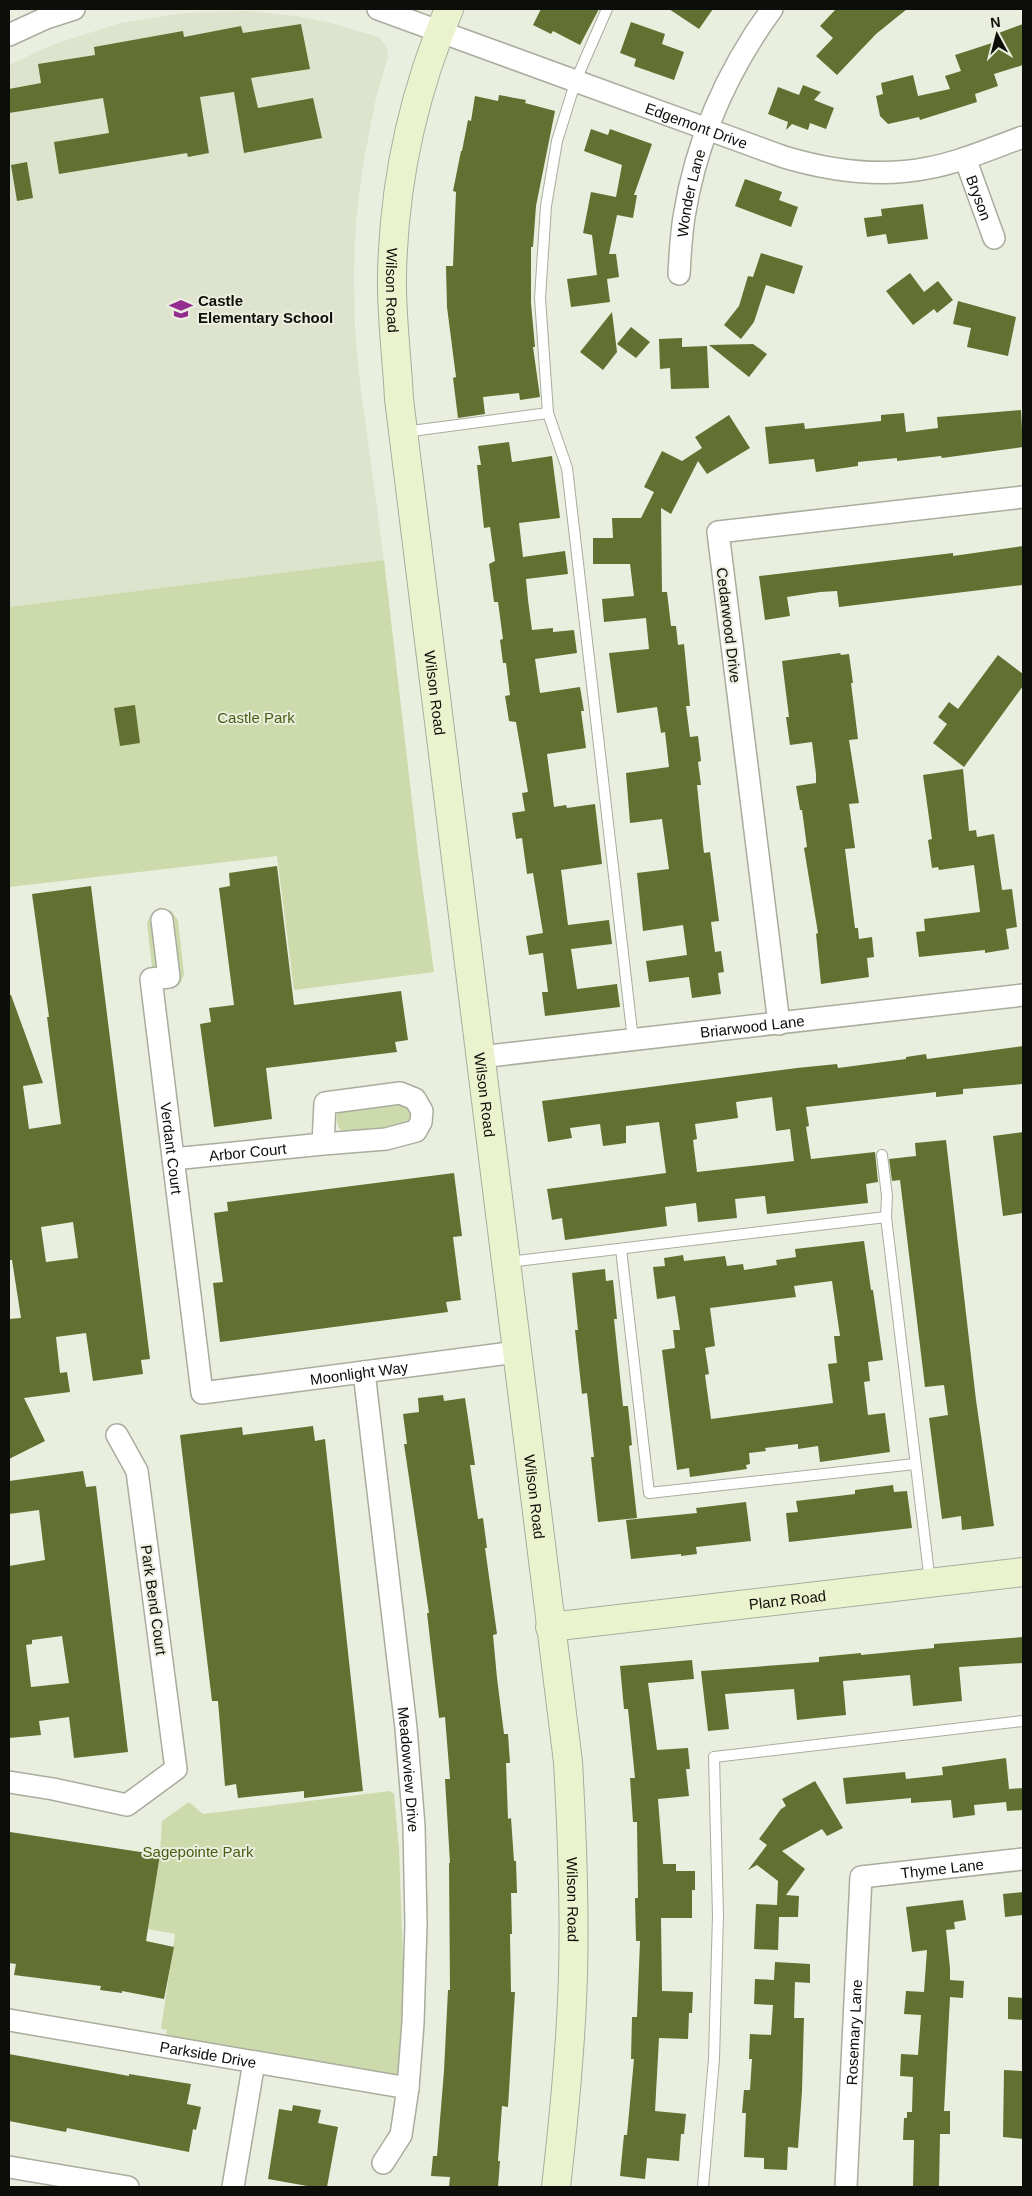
<svg xmlns="http://www.w3.org/2000/svg" width="1032" height="2196" viewBox="0 0 1032 2196" font-family="Arial,sans-serif">
<rect width="100%" height="100%" fill="#eaeedf"/>
<path fill="#dde3cd" d="M248,11L296,16L327,22L378,37L387,47L388,57L376,98L363,165L356,220L354,274L355,329L360,383L384,560L9,607V65L52,45L120,23L184,13Z"/>
<g fill="#cddaab">
<path d="M384,560L418,853L434,972L294,990L277,856L9,887V607Z"/>
<path d="M160,909L171,911L178,920L184,974L180,984L176,987L164,988L153,976L147,923L151,914Z"/>
<path d="M403,1097L418,1104L411,1127L343,1132C336,1126 335,1119 339,1110Z"/>
<path d="M390,1791L394,1794L399,1849L408,2088L164,2047L167,2030L161,2029L175,1934L148,1929L160,1855L162,1821L189,1802L203,1814Z"/>
</g>
<g fill="#627131" fill-rule="evenodd">
<path d="M541,9H599L580,45L553,31L551,34L533,25Z"/>
<path d="M669,9H713L699,29Z"/>
<path d="M836,9H907L876,34L837,75L816,56L833,38L820,26Z"/>
<path d="M631,22L665,34L662,44L684,52L674,80L634,66L636,59L620,53Z"/>
<path d="M301,24L310,69L251,78L258,108L313,98L322,138L244,153L234,92L200,97L209,153L188,157L187,153L59,174L54,142L109,133L103,98L9,113V89L41,83L38,64L95,55L94,47L183,31L184,37L241,26L243,33Z"/>
<path d="M1023,24V65L994,74L998,86L975,94L977,102L920,120L919,117L888,124L880,116L876,96L883,94L881,83L913,75L918,96L950,89L945,76L961,71L955,55L998,41L996,34Z"/>
<path d="M803,85L821,92L814,100L834,108L826,129L810,123L808,130L792,124L786,130L788,122L768,114L778,87L799,95Z"/>
<path d="M499,95L526,100L525,103L555,111L536,206L533,247H531V303L535,347H533L540,397L520,400L519,393L483,397L485,414L458,418L453,378L456,377L447,307L446,266H453L456,192L453,191L461,151H462L468,120L471,121L475,96L498,101Z"/>
<path d="M591,129L608,135L610,129L652,144L634,195H637L633,218L617,215L609,254H616L619,277L607,279L610,302L571,307L567,279L597,275L592,235L583,233L591,192L616,197L622,165L584,151Z"/>
<path d="M27,162L33,198L17,201L11,165Z"/>
<path d="M745,179L782,192L779,200L798,207L791,227L735,206Z"/>
<path d="M923,204L928,239L888,244L886,234L867,237L864,218L882,216L881,209Z"/>
<path d="M761,253L803,266L794,294L766,285L754,322L741,339L724,325L739,306L748,276L753,277Z"/>
<path d="M910,273L924,292L938,281L953,300L937,313L934,309L913,325L886,291Z"/>
<path d="M958,301L1016,317L1008,356L967,347L971,328L953,324Z"/>
<path d="M612,312L617,352L603,370L580,352Z"/>
<path d="M631,327L650,342L636,358L617,344Z"/>
<path d="M682,338V347L707,346L709,388L671,389L670,368L660,369L659,339Z"/>
<path d="M753,344L767,354L749,377L709,345Z"/>
<path d="M1021,410L1023,447L942,458L941,456L897,461V458L858,462V466L816,472L814,459L769,464L765,427L804,423L805,429L881,421V415L904,413L906,432L938,428L937,417Z"/>
<path d="M729,415L750,448L707,474L698,461L671,514L661,508L662,592H667L671,626H676L678,645L684,644L690,706H686L690,737L698,736L701,761L698,762L701,785H697L703,845L704,853L710,852L719,921L711,922L715,952L721,951L724,972L718,973L721,994L692,998L689,977L649,982L646,961L687,955L683,925L643,931L637,873L669,869L662,819L630,823L626,773L669,767L665,732L661,733L657,707L617,713L609,653L649,649L646,618L604,622L602,599L634,596L630,564H593V538H613L612,518H641L654,492L644,487L662,451L682,461L702,448L695,437Z"/>
<path d="M509,442L512,462L552,456L560,518L519,523L523,557L565,551L568,574L526,579L528,600L532,630L553,628V632L574,630L577,653L535,659L540,693L580,687L584,711H581L586,748L547,754L554,807L566,805L567,808L595,804L602,864L561,870L568,925L609,920L612,944L571,949L577,989L617,984L620,1007L545,1016L542,992H548L543,953L529,955L526,936L543,933L533,873L527,874L522,838L516,839L512,813L525,811L522,793L528,792L516,722L509,721L505,696L510,695L506,663H503L500,640L503,639L498,602H494L489,564L495,561L490,527L484,528L477,465H481L478,446Z"/>
<path d="M1023,546V585L839,607L837,591L820,592L787,597L790,616L765,620L759,576L953,553V556Z"/>
<path d="M840,653L841,655L849,654L853,683H851L858,739L849,740L859,803L849,804L855,848L845,849L855,928H858L859,939L872,937L874,957L867,958L869,977L821,984L816,934L818,933L804,848L807,847L802,810H800L796,786L816,783V774L812,742L790,745L786,717H789L782,661Z"/>
<path d="M998,655L1023,674V686L964,767L933,743L947,724L938,717L949,702L958,709Z"/>
<path d="M135,705L140,743L120,746L114,708Z"/>
<path d="M963,769L969,831L976,830L977,837L994,834L1002,890L1012,889L1017,927L1006,929L1009,949L985,953V950L919,957L916,932L925,931L924,919L980,912L974,865L939,870L938,867L932,868L928,840L932,839L923,775Z"/>
<path d="M277,866L294,1005L401,991L408,1040L395,1042L397,1052L266,1068L272,1119L214,1127L200,1024L211,1022L209,1008L234,1005L219,888L230,886L229,873Z"/>
<path d="M91,886L150,1359L141,1360L143,1374L93,1381L86,1333L56,1337L60,1373L67,1372L70,1392L24,1398L45,1441L9,1459V1319L21,1318L12,1260H9V995H11L43,1083L23,1086L29,1129L61,1124L47,1017H49L32,894ZM73,1222L78,1258L46,1262L41,1227Z"/>
<path d="M1023,1046V1084L963,1089V1094L936,1097V1092L806,1107L809,1126L806,1127L811,1159L875,1152L878,1182L866,1184L868,1203L767,1214L765,1196L735,1199L737,1218L698,1222L696,1203L665,1207L667,1226L565,1240L562,1218L552,1220L547,1189L666,1173L659,1122L626,1126V1143L603,1146L600,1124L570,1128L572,1138L548,1142L542,1101L797,1068L837,1064L838,1068L906,1059V1057L926,1054L927,1059ZM772,1097L776,1131L790,1129L794,1161L697,1172L693,1140L697,1139L695,1124L738,1118L736,1102Z"/>
<path d="M1023,1132V1213L1003,1216L993,1136Z"/>
<path d="M946,1140L976,1400L994,1526L962,1530L961,1516L942,1519L929,1418L948,1415L944,1385L925,1387L900,1180L892,1181L889,1159L916,1156L915,1143Z"/>
<path d="M454,1173L462,1236L453,1237L461,1300L446,1302L448,1312L220,1342L213,1283L223,1282L214,1213L228,1211L227,1202Z"/>
<path d="M864,1241L871,1290H873L883,1360L868,1362L870,1381L864,1382L868,1415L885,1413L890,1452L820,1462L818,1446L798,1449V1444L765,1448L766,1451L749,1453L750,1464L746,1465L747,1469L690,1477L689,1468L677,1470L662,1350L675,1348L673,1330H680L675,1296L657,1299L653,1267L665,1266L664,1258L683,1255L684,1261L725,1256L727,1266L743,1264L744,1270L777,1265L776,1260L796,1257L795,1249ZM832,1281L840,1336H834L837,1363L828,1364L833,1403L711,1419L705,1375L709,1374L705,1348L715,1346L710,1308L796,1297L794,1286Z"/>
<path d="M605,1269L606,1281L613,1280L617,1319H614L623,1406H628L632,1445L629,1446L637,1518L598,1522L591,1457H594L587,1393L582,1394L575,1330H578L572,1273Z"/>
<path d="M443,1395L444,1401L465,1398L475,1465H470L478,1519L483,1518L487,1548H485L497,1634L493,1635L497,1678L504,1734H508L510,1763H506L508,1819L511,1818L514,1861H516L517,1893H511L512,1934H510L511,1992H515L508,2107L502,2106L498,2161H500L498,2187H449L450,2177L431,2176L433,2156H437L444,2071L448,1990H450L449,1863H450L445,1779H450L445,1717L439,1718L427,1613H429L404,1444H407L403,1414L419,1412L418,1398Z"/>
<path d="M313,1426L315,1441L325,1439L363,1791L304,1798V1791L238,1798L236,1784L225,1786L218,1701H212L180,1435L242,1427L243,1435Z"/>
<path d="M83,1471L86,1487L96,1486L128,1752L74,1758L69,1717L39,1721L41,1735L9,1738V1566L45,1560L39,1510L9,1514V1481ZM62,1636L69,1683L31,1687L26,1645L32,1644V1640Z"/>
<path d="M893,1485L894,1492L907,1491L912,1528L789,1542L786,1513L798,1512L796,1501L855,1494V1490Z"/>
<path d="M746,1502L751,1541L696,1547L697,1554L681,1556V1554L631,1559L626,1520L697,1513L696,1508Z"/>
<path d="M1023,1637V1663L959,1667L962,1701L913,1706L910,1675L843,1681L846,1715L825,1717L797,1720L794,1689L725,1694L729,1729L708,1731L701,1671L819,1662V1657L861,1653V1655L934,1648V1644Z"/>
<path d="M692,1660L694,1679L648,1683L657,1750L688,1748L690,1769H686L689,1796L658,1799L663,1864H676V1871H695V1890H692V1918H661L662,1991L693,1992L692,2013H689L688,2039L659,2038L655,2111L686,2114L684,2134H681L679,2161L647,2158L645,2179L620,2176L624,2135H627L634,2059H631L632,2017H637L640,1941H636L635,1898H638L637,1822H633L630,1778H635L628,1709H624L620,1666Z"/>
<path d="M1006,1758L1009,1789L1023,1788V1810L1007,1811L1006,1802L974,1805L975,1815L953,1818L951,1800L911,1803V1798L846,1804L843,1778L905,1772L906,1779L943,1775L942,1767Z"/>
<path d="M815,1781L843,1828L827,1836L822,1829L782,1851L805,1869L786,1895L799,1896L798,1917H779L778,1950L754,1949L756,1904L777,1905L778,1881L757,1865L748,1870L767,1845L759,1839L781,1809L786,1806L782,1799Z"/>
<path d="M10,1832L160,1855L146,1941L174,1947L164,1999L122,1991V1993L100,1990L101,1986L14,1975L16,1964L9,1963Z"/>
<path d="M1023,1892V1915L1005,1917L1003,1894Z"/>
<path d="M963,1900L966,1920L954,1922L955,1929L946,1930L950,1968V1980L964,1981L963,1998L950,1997L944,2111H950V2134H940L939,2187H913L914,2140H903L904,2118H907V2112H912L913,2077L900,2076L901,2054L918,2055L921,2015L904,2014L906,1991L924,1992L927,1950L912,1952L906,1907Z"/>
<path d="M775,1962L810,1964V1983L795,1982L794,2018H804L802,2091L798,2148L788,2147L787,2170L764,2169V2158L744,2157L746,2113H742L744,2090H750L752,2059H749L750,2034L771,2035L773,2005L754,2004L755,1979L774,1980Z"/>
<path d="M1008,1997L1023,1998V2020L1008,2019Z"/>
<path d="M9,2054L129,2076V2074L191,2084L187,2104L201,2107L196,2130L193,2129L189,2152L67,2128L66,2132L9,2121Z"/>
<path d="M1004,2070L1023,2071V2139L1003,2137Z"/>
<path d="M293,2105L321,2110L318,2123L338,2127L327,2187H313L268,2179L279,2109L292,2111Z"/>
</g>
<g fill="none" stroke-linecap="round" stroke-linejoin="round">
<defs>
<g id="lane">
<path d="M607,9L576,80L557,141L546,206L540,298L548,413L567,468L633,1040"/>
<path d="M404,432L548,413"/>
<path d="M882,1155L887,1196L886,1217"/>
<path d="M621,1249L649,1493L915,1464"/>
<path d="M508,1262L886,1217L930,1582"/>
<path d="M703,2187L714,2059L718,1915L714,1757L1023,1721"/>
</g>
<g id="street">
<path id="s1" d="M378,9L784,157C831,171 879,178 928,168C961,162 992,148 1023,137"/>
<path d="M9,35L46,18L74,9"/>
<path id="s2" d="M965,158L994,238"/>
<path id="s3" d="M679,274C680,255 681,236 684,217C696,141 727,71 772,9"/>
<path id="s4" d="M162,920L169,977L151,979L202,1393L517,1352"/>
<path d="M779,1024L718,532L1023,497"/>
<path id="s5" d="M480,1057L1023,995"/>
<path id="s6" d="M173,1159L323,1144L325,1103L400,1093L415,1099L422,1111L421,1122L416,1131L386,1139L323,1144"/>
<path id="s7" d="M364,1372L406,1728L414,1826L416,1924L413,2023L408,2088L401,2135L383,2163"/>
<path d="M9,1782L53,1789L127,1805L176,1769L137,1471L117,1435"/>
<path id="s8" d="M9,2020L408,2088"/>
<path d="M9,2167L128,2187"/>
<path d="M233,2187L254,2062"/>
<path id="s9" d="M846,2187L861,1877L1023,1859"/>
</g>
<g id="secondary">
<path id="s10" d="M449,9C413,94 394,181 392,274C391,315 397,357 399,399L568,1762C572,1833 575,1904 573,1975C571,2046 564,2117 556,2187"/>
<path id="s11" d="M550,1627L1023,1572"/>
</g>
</defs>
<use href="#lane" stroke="#a8ad9e" stroke-width="12"/>
<use href="#street" stroke="#a8ad9e" stroke-width="24"/>
<use href="#secondary" stroke="#a8ad9e" stroke-width="30"/>
<use href="#lane" stroke="#fff" stroke-width="10"/>
<use href="#street" stroke="#fff" stroke-width="21"/>
<use href="#secondary" stroke="#ebf3ce" stroke-width="28"/>
</g>
<defs>
<symbol id="school-bare" viewBox="-9 -9 18 18"><path d="M0-5L7-2L0 1L-7-2ZM-4 1L0 2.5L4 1V4Q0 6-4 4Z" fill="#952c90" stroke="#eaeedf" stroke-width="2.5" paint-order="stroke"/></symbol>
</defs>
<g fill-rule="evenodd">
<use href="#school-bare" x="165" y="293" width="32" height="32"/>
</g>
<g text-anchor="middle" dominant-baseline="central" stroke-width="4" stroke-linejoin="round" paint-order="stroke">
<g font-size="15" fill="#0d0e09" stroke="#eaeedf">
<text stroke="none"><textPath href="#s1" startOffset="339">Edgemont Drive</textPath></text>
<text stroke="none"><textPath href="#s3" startOffset="82">Wonder Lane</textPath></text>
<text stroke="none"><textPath href="#s2" startOffset="42">Bryson</textPath></text>
<text stroke="none"><textPath href="#s10" startOffset="289">Wilson Road</textPath></text>
<text transform="translate(729 625) rotate(83)">Cedarwood Drive</text>
<text stroke="none"><textPath href="#s10" startOffset="694">Wilson Road</textPath></text>
<text stroke="none"><textPath href="#s5" startOffset="274">Briarwood Lane</textPath></text>
<text stroke="none"><textPath href="#s10" startOffset="1099">Wilson Road</textPath></text>
<text stroke="none"><textPath href="#s4" startOffset="246">Verdant Court</textPath></text>
<text stroke="none"><textPath href="#s6" startOffset="75">Arbor Court</textPath></text>
<text stroke="none"><textPath href="#s4" startOffset="651">Moonlight Way</textPath></text>
<text stroke="none"><textPath href="#s10" startOffset="1504">Wilson Road</textPath></text>
<text transform="translate(154 1600) rotate(82)">Park Bend Court</text>
<text stroke="none"><textPath href="#s11" startOffset="239">Planz Road</textPath></text>
<text stroke="none"><textPath href="#s7" startOffset="400">Meadowview Drive</textPath></text>
<text stroke="none"><textPath href="#s9" startOffset="392">Thyme Lane</textPath></text>
<text stroke="none"><textPath href="#s10" startOffset="1909">Wilson Road</textPath></text>
<text stroke="none"><textPath href="#s9" startOffset="155">Rosemary Lane</textPath></text>
<text stroke="none"><textPath href="#s8" startOffset="202">Parkside Drive</textPath></text>
</g>
<g font-size="15" font-weight="bold" fill="#0d0e09" stroke="#eaeedf" text-anchor="start">
<text x="198" y="300">Castle<tspan x="198" dy="17">Elementary School</tspan></text>
</g>
<g font-size="15" fill="#4e5c13" stroke="#eaeedf">
<text x="256" y="717">Castle Park</text>
<text x="198" y="1851">Sagepointe Park</text>
</g>
</g>
<rect width="1032" height="2196" fill="none" stroke="#0d0e09" stroke-width="20"/>
<g transform="translate(997 35) rotate(353)" stroke="#eaeedf" stroke-width="4" paint-order="stroke">
<path d="M0-4L9 19L0 12L-9 19Z" fill="#0d0e09"/>
<text y="-8" font-size="14" font-weight="bold" text-anchor="middle" fill="#0d0e09">N</text>
</g>
</svg>
